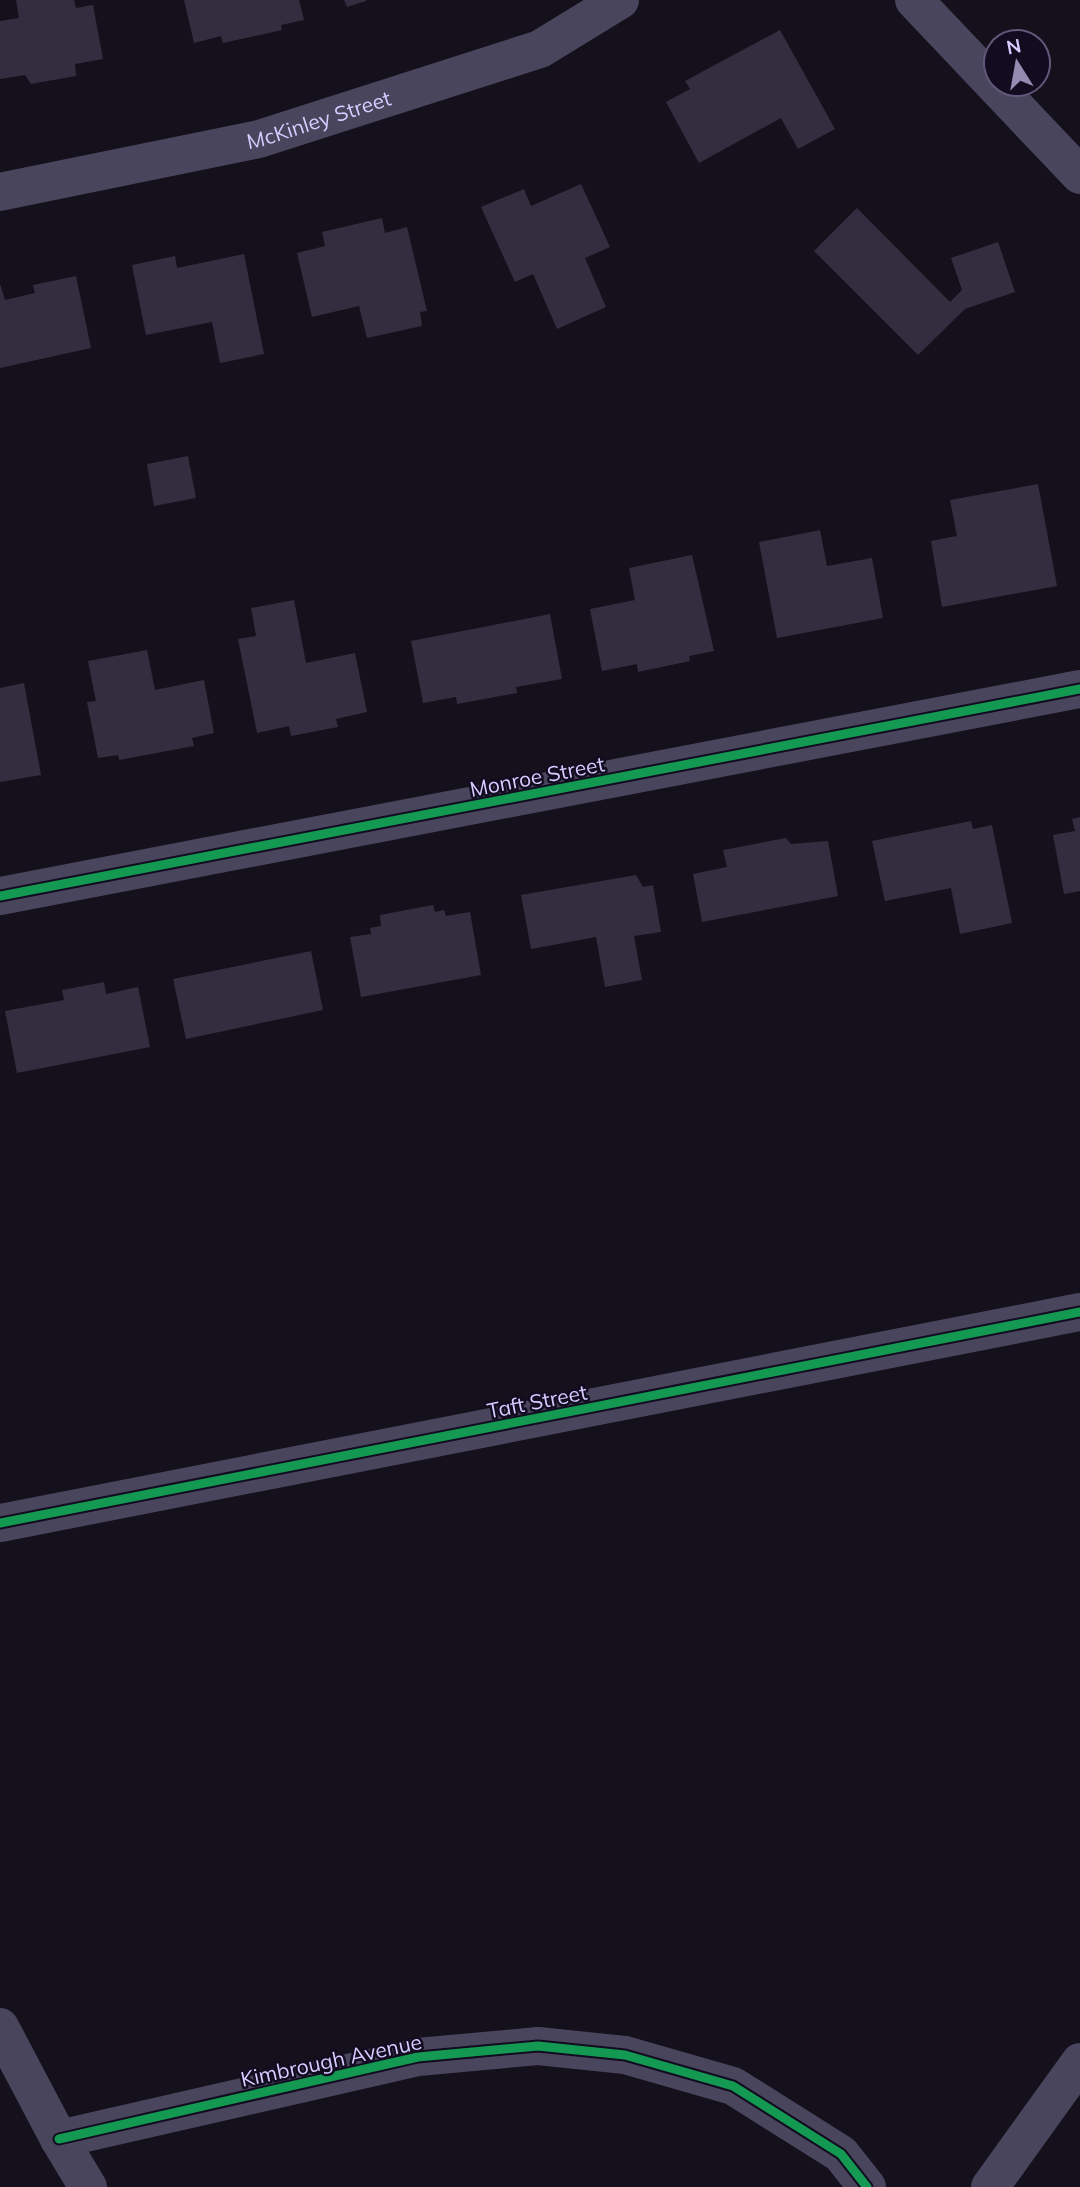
<svg xmlns="http://www.w3.org/2000/svg" width="1080" height="2187" viewBox="0 0 1080 2187" font-family="Mulish,sans-serif">
<rect width="100%" height="100%" fill="#14111c"/>
<g fill="#322e3f">
<path d="M16,0H74L76,8L93,5L103,59L75,64L76,76L31,84L25,75L0,79V21L19,18Z"/>
<path d="M184,0H299L304,20L281,25L282,30L223,43L221,36L194,43Z"/>
<path d="M344,0H366V1L347,7Z"/>
<path d="M780,30L835,129L798,149L781,118L699,163L666,102L690,89L685,81Z"/>
<path d="M581,184L610,247L585,258L606,307L557,329L533,274L515,282L481,207L524,189L531,206Z"/>
<path d="M857,208L950,302L962,290L951,258L998,242L1015,292L965,309L918,355L814,251Z"/>
<path d="M382,218L385,233L407,227L427,311L420,312L422,326L367,338L359,306L312,317L297,253L325,246L322,232Z"/>
<path d="M244,254L264,354L220,363L212,322L146,335L132,265L175,256L177,268Z"/>
<path d="M76,276L91,348L0,368V284L5,300L35,293L33,285Z"/>
<path d="M188,456L196,498L154,506L147,464Z"/>
<path d="M1038,484L1057,586L942,607L931,541L957,536L950,500Z"/>
<path d="M820,530L827,566L872,558L883,618L777,638L759,542Z"/>
<path d="M692,555L714,651L689,656L690,661L638,672L637,664L602,671L590,609L635,600L629,568Z"/>
<path d="M294,600L306,663L355,653L367,712L336,719L338,727L291,736L289,726L257,733L238,639L256,636L251,608Z"/>
<path d="M550,614L562,679L516,687L517,693L457,704L456,697L423,703L411,641Z"/>
<path d="M147,650L155,690L204,680L214,733L192,738L194,746L119,760L118,755L98,758L87,702L96,701L88,661Z"/>
<path d="M24,683L41,775L0,782V688Z"/>
<path d="M1080,817V891L1064,894L1053,835L1075,831L1072,819Z"/>
<path d="M971,821L973,829L992,825L1012,923L960,934L951,888L885,901L872,841Z"/>
<path d="M786,838L791,844L828,841L838,896L702,922L693,874L727,867L723,850Z"/>
<path d="M636,875L643,887L653,885L661,932L634,936L642,980L605,987L596,937L531,949L521,895Z"/>
<path d="M433,905L435,912L444,910L446,916L470,912L481,975L361,997L350,937L371,934L370,928L381,926L380,915Z"/>
<path d="M311,951L323,1010L186,1039L173,979Z"/>
<path d="M104,982L106,994L138,987L150,1047L17,1073L5,1011L64,1000L62,990Z"/>
</g>
<g fill="none" stroke-linecap="round" stroke-linejoin="round">
<g stroke="#49455d" stroke-width="38">
<path d="M914,0L1080,175"/>
<path id="s1" d="M0,192L259,139L540,49L620,0"/>
<path d="M0,896L1080,689"/>
<path d="M0,1523L1080,1312"/>
<path d="M0,2027L59,2139L88,2187"/>
<path d="M59,2139L418,2057L538,2046L625,2055L733,2086L841,2154L867,2187"/>
<path d="M990,2187L1080,2062"/>
</g>
<defs>
<g id="cycleway">
<path d="M0,896L1080,689"/>
<path d="M0,1523L1080,1312"/>
<path d="M59,2139L418,2057L538,2046L625,2055L733,2086L841,2154L867,2187"/>
</g>
</defs>
<use href="#cycleway" stroke="#120c21" stroke-width="13"/>
<use href="#cycleway" stroke="#139951" stroke-width="9"/>
</g>
<g text-anchor="middle" dominant-baseline="central" stroke-width="5" stroke-linejoin="round" paint-order="stroke">
<g font-size="21" fill="#d7ccff" stroke="#120c21">
<text stroke="none"><textPath href="#s1" startOffset="327">McKinley Street</textPath></text>
<text transform="translate(537 776) rotate(-11)">Monroe Street</text>
<text transform="translate(537 1401) rotate(-11)">Taft Street</text>
<text transform="translate(331 2060) rotate(-12)">Kimbrough Avenue</text>
</g>
</g>
<g transform="translate(1017 63) rotate(349)"><circle r="33" fill="#120c21" stroke="#61597a" stroke-width="2"/>
<path d="M0-5L12 26L0 18L-12 26Z" fill="#938bb0"/>
<text y="-10" font-size="19" font-weight="bold" text-anchor="middle" fill="#d7ccff">N</text>
</g>
</svg>
